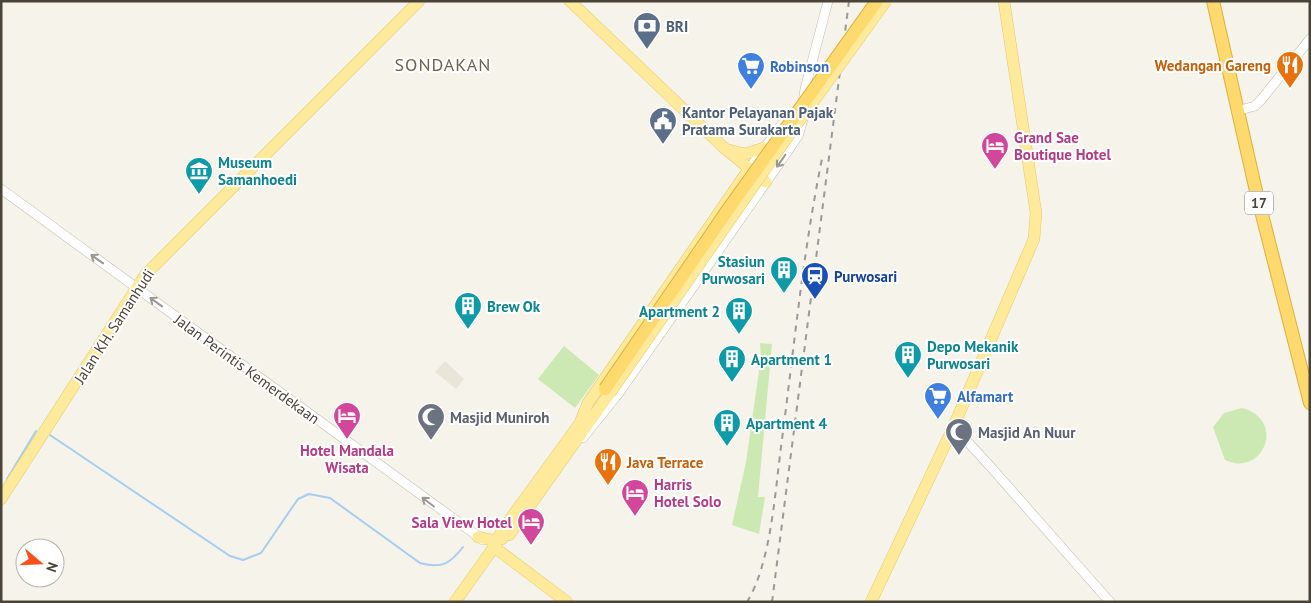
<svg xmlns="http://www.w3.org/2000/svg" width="1311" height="603" viewBox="0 0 1311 603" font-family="'PT Sans',sans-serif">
<rect width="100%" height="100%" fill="#f5f3ea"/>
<path fill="#e9e5d8" d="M445,361L464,379L456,389L435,372Z"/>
<g fill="#cde9b3">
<path d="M760,343L772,344L758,497H765L759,534L732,525L746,462L761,357Z"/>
<path d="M564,346L599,375L575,408L538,379Z"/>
<path d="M1242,408C1287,420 1263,478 1225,460L1213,427L1224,413Z"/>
</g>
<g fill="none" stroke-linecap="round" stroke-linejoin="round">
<g stroke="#a7cdf1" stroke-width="2">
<path d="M50,435L230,556L243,560L261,553L298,499L309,494L330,498L420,563C441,569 450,564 463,547"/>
<path d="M7,479L36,431"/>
</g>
<defs>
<g id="minor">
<path d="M803,103L805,89L828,1"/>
<path d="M1244,109L1255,106L1261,100L1310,39"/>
<path d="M749,169L782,124"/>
<path d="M1,189L483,540"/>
<path d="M952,430L966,440L989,465L1110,602"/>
<path d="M583,438L619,393L781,161L798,136L804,116"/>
</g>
<g id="major">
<path d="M570,1L722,146L766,182"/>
<path d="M729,150L745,154L764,148"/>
<path d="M581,420L588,403L749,169"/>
<path d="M1,499L145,275L419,1"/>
<path d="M509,535L610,393"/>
<path d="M478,537L491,540L502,539"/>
<path d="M494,547L567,602"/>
<path d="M455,602L494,547L503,529L586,415"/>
<path d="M871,602L952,430L1034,239L1036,213L1004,1"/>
</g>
<path id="highway" d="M1213,1L1256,191L1310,403"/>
</defs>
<use href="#minor" stroke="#c1bcad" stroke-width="10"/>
<use href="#major" stroke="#e5ca69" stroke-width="12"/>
<use href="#highway" stroke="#dfb03b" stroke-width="14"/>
<use href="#minor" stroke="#fff" stroke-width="9"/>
<use href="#major" stroke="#feea9a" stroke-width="11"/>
<use href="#highway" stroke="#fed96d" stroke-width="12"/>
<g stroke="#999" stroke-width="2" stroke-dasharray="6 6" stroke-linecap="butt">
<path d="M747,602C771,563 775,492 781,447C794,349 803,250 823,154"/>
<path d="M772,602L849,1"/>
</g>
<defs>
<path id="major-bridge" d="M610,393L784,142L886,1"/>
<path id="highway-bridge" d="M605,389L727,211L877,1"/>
</defs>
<use href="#major-bridge" stroke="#e5ca69" stroke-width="12" stroke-linecap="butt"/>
<use href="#highway-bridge" stroke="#dfb03b" stroke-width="14" stroke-linecap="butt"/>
<use href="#major-bridge" stroke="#feea9a" stroke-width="11"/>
<use href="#highway-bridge" stroke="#fed96d" stroke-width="12"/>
</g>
<defs><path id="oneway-shaft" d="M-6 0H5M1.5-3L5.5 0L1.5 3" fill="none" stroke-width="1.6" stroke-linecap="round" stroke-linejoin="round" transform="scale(1.25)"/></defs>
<g stroke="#9b9892">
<use href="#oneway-shaft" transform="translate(781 161) rotate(125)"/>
<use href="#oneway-shaft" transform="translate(97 259) rotate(-144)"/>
<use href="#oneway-shaft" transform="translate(156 302) rotate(-144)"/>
<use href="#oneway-shaft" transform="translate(428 502) rotate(-143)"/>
</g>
<defs>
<symbol id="bank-pin" viewBox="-11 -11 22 30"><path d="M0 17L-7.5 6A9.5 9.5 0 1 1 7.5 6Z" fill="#5c6f8a" stroke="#fff"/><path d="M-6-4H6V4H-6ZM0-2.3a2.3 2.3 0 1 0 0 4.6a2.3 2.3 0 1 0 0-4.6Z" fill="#fff"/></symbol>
<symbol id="restaurant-pin" viewBox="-11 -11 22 30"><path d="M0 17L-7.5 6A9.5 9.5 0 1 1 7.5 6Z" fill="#e8710a" stroke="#fff"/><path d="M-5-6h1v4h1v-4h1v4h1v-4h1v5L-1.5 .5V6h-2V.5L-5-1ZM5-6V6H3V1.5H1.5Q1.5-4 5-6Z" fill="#fff"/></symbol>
<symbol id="supermarket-pin" viewBox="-11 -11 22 30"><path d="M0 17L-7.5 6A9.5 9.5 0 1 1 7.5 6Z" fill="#3f7fe0" stroke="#fff"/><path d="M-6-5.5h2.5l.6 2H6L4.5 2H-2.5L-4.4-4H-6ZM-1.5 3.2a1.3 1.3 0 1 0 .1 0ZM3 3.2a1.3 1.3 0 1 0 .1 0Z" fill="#fff"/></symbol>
<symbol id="civic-pin" viewBox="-11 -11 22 30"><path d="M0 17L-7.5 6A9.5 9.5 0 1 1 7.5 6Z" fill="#5c6f8a" stroke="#fff"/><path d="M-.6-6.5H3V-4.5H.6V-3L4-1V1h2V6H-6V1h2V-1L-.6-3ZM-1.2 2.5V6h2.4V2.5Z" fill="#fff"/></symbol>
<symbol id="hotel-pin" viewBox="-11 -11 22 30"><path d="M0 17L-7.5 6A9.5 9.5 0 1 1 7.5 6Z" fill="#d1479c" stroke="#fff"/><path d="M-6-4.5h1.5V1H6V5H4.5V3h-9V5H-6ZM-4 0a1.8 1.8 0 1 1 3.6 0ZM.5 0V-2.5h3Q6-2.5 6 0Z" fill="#fff"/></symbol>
<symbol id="museum-pin" viewBox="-11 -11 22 30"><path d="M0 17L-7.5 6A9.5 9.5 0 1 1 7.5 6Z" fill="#0f9aa8" stroke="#fff"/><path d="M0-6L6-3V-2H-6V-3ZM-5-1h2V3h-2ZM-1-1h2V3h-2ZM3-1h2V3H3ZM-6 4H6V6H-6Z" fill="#fff"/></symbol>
<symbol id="building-pin" viewBox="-11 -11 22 30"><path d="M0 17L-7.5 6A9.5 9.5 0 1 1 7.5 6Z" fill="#0f9aa8" stroke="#fff"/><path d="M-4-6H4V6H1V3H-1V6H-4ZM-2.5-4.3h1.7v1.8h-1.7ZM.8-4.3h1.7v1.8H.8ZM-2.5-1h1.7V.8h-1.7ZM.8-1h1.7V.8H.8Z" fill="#fff"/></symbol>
<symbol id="station-pin" viewBox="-11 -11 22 30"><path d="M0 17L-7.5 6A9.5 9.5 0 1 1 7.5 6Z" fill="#1a4fb4" stroke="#fff"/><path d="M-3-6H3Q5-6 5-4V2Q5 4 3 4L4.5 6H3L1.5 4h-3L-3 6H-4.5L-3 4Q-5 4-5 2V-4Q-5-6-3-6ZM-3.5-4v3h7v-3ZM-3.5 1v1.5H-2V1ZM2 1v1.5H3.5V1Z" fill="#fff"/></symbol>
<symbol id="mosque-pin" viewBox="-11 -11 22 30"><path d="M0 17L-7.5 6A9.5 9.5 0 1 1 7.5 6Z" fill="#6b7280" stroke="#fff"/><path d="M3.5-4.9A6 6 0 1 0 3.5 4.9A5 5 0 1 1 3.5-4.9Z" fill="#fff"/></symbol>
</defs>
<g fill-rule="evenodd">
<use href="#bank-pin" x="631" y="10" width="32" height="43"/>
<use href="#restaurant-pin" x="1274" y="49" width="32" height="43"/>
<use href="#supermarket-pin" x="735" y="50" width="32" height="43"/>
<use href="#civic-pin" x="647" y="105" width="32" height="43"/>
<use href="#hotel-pin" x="979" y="130" width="32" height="43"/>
<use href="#museum-pin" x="183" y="155" width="32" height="43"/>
<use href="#building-pin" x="768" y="254" width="32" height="43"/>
<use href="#station-pin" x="799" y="260" width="32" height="43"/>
<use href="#building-pin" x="452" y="290" width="32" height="43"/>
<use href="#building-pin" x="723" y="295" width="32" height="43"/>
<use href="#building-pin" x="892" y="339" width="32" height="43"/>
<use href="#building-pin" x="716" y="343" width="32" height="43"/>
<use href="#supermarket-pin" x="922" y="380" width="32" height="43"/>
<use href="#hotel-pin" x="331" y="400" width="32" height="43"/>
<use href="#mosque-pin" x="415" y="401" width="32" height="43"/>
<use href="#building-pin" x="711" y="407" width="32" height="43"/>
<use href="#mosque-pin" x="943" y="416" width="32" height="43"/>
<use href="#restaurant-pin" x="592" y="446" width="32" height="43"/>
<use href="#hotel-pin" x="619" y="477" width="32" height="43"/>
<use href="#hotel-pin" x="515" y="506" width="32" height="43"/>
</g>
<g text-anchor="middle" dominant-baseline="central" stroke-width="4" stroke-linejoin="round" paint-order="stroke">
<rect fill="#fff" stroke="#807c74" stroke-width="1" x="1245" y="191.5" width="28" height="23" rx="4"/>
<g font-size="14" font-weight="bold" fill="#4a4438">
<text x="1259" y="203">17</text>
</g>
<g font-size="15" font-weight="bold" fill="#4e5e75" stroke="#fff" text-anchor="start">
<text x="666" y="26">BRI</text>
<text x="682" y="112">Kantor Pelayanan Pajak<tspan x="682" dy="17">Pratama Surakarta</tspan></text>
</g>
<g font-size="15" font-weight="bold" fill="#c56008" stroke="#fff" text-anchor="end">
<text x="1271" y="65">Wedangan Gareng</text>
<text x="627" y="462" text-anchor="start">Java Terrace</text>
</g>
<g font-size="15" font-weight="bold" fill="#366cbe" stroke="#fff" text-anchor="start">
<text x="770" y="66">Robinson</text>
<text x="957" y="396">Alfamart</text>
</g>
<g font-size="15" font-weight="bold" fill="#b23c85" stroke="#fff" text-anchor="start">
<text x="1014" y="137">Grand Sae<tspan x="1014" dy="17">Boutique Hotel</tspan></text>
<text x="347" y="450" text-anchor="middle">Hotel Mandala<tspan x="347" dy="17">Wisata</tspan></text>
<text x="654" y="484">Harris<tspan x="654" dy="17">Hotel Solo</tspan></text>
<text x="512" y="522" text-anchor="end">Sala View Hotel</text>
</g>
<g font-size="15" font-weight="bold" fill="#0d838f" stroke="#fff" text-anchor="start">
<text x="218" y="162">Museum<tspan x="218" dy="17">Samanhoedi</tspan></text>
<text x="765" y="261" text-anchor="end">Stasiun<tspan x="765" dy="17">Purwosari</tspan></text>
<text x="487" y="306">Brew Ok</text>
<text x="720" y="311" text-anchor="end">Apartment 2</text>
<text x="927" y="346">Depo Mekanik<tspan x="927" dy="17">Purwosari</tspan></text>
<text x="751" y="359">Apartment 1</text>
<text x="746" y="423">Apartment 4</text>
</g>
<g font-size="15" font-weight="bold" fill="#164399" stroke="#fff" text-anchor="start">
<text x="834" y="276">Purwosari</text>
</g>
<g font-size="15" fill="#4a4438" stroke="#fff">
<text transform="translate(114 326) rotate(-57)">Jalan KH. Samanhudi</text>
<text transform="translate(247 369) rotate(36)">Jalan Perintis Kemerdekaan</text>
</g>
<g font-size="15" font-weight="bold" fill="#5b616d" stroke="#fff" text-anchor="start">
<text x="450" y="417">Masjid Muniroh</text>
<text x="978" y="432">Masjid An Nuur</text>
</g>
<g font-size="18" letter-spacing="1" fill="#6c634f" stroke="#fff">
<text x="443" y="64">SONDAKAN</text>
</g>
</g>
<rect width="1311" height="603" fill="none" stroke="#4a4438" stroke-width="5"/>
<g transform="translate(40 563) rotate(109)"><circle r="24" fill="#ffffff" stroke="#b7b4af"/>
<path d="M0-4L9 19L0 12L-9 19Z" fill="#fb501c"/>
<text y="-8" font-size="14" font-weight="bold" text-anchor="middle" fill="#4a4438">N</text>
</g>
</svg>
